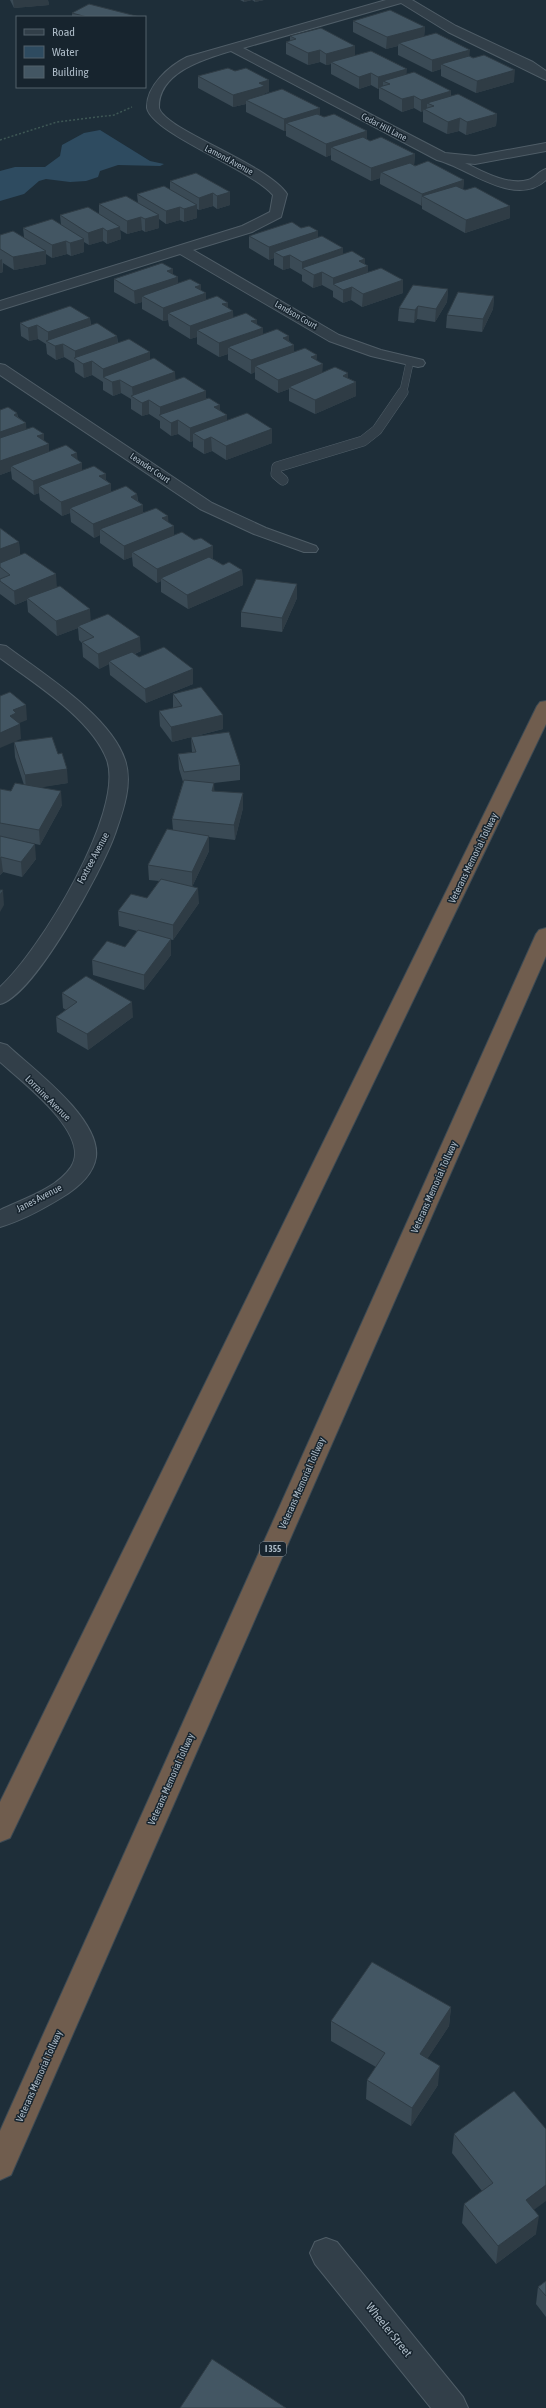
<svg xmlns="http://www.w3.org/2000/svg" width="546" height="2408" viewBox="0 0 546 2408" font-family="'Asap Condensed',sans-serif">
<rect width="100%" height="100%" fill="#1e2e39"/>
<path fill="#2e4b60" d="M100,130L150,161L164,164L160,166L118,165L100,171L98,177L86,181L70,182L46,179L39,181L24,194L0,201V171L15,167H45L60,156L62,145L84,133Z"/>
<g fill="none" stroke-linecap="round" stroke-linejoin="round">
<defs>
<path id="service-far1" d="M403,393L410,361"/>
<path id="service" d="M283,480L276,474L277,467L363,441L377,430L403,392"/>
<g id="minor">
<path d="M386,0H412L456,26L533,62L546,71V80L448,32L401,3L243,48L445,153L475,156L546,143V151L475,164L465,163C482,171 508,186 528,180C535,178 539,171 546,169V180C515,209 467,167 437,160L231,51C205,59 158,72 159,108C165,130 266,163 287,194L281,217L252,232L193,250L339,335L381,350L423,360L425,363L423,366L418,367L371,356L329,341L180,254L0,310V301L242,226L270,212L273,195C249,168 153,134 147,108C146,86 169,66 187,57Z"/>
<path d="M0,364L5,365L212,503L266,528L316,546L318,549L316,552H304L254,534L200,509L0,375Z"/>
<path d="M0,645L6,646C42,673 111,716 125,760C133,784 123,811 115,834C103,869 34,996 0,1004V987C39,952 125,812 107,760C92,719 34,683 0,658Z"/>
<path d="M0,1043L7,1045C33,1069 101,1119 96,1157C93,1176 76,1189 61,1198C43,1209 21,1221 0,1227V1210C23,1199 56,1189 71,1167C93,1135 20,1080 0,1062Z"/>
<path d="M326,2238L337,2242L463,2397L468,2408H431L315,2264L310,2253L315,2242Z"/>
</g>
<g id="motorway">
<path d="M546,701V724L10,1838L0,1842V1802L537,706L540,702Z"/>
<path d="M546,928V956L11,2175L0,2180V2131L536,934L539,930Z"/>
</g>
</defs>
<use href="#service-far1" stroke="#4f5d67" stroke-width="8"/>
<use href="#service" stroke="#4f5d67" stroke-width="11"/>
<use href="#minor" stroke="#4f5d67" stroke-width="2"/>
<use href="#motorway" stroke="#3c4a54" stroke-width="2"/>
<path stroke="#3e5755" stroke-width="1.5" stroke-dasharray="2 2" stroke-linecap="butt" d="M0,140L57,122L114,115L132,107"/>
<use href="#service-far1" stroke="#323f49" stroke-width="7"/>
<use href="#service" stroke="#323f49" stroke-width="10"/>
<use href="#minor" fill="#323f49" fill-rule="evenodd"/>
<use href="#motorway" fill="#705d4e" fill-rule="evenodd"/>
</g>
<g fill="#3a4a55">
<path d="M10,0H48L49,5L14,8Z"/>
<path d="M240,0H264L255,2L252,0L244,2Z"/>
<path d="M72,13L140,17H72Z"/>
<path d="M353,21L425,27L424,36L470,56L514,82L476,93L441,76V69L432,72L398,55V46L386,49L353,32Z"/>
<path d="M290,36L355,46V55L451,91V96L497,114L496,126L466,135L459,131L447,134L423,122V111L421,112L414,108L402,112L379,99V88L378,89L371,85L359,89L331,74V64L326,65L320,62L308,65L286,54V42L290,41Z"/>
<path d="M235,71L269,80V92L265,93V94L320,108V116L370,141L415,154L414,165L464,180L463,189L510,218L465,233L422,209V206L380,184V178L371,181L331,160V155L326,157L286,136V131H284L246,112V104L233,107L198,88V76Z"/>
<path d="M196,173L230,205L217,209L213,206L199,210L197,209V218L184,222L180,220L166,224L159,219V228L145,232L142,230L127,234L120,230L121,239L107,244L103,241L89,245L84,242V252L71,256L67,254L52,258L46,254V264L14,270L3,263V272L0,273V235L24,237L23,228L61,225L60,215L99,214V204L138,203L137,194L170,190V181Z"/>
<path d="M249,236L318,238L343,248V255L365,259V264L368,266V272L403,280V293L362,307L351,300L343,303L333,297V291L322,285L313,288L302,281V275L290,268L283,270L274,265V258L269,260L249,248Z"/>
<path d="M173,269V274L178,283L201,285V290L206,300L228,308L233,311V317L257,325L263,335L289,341L294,345V352L317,355L316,360L322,373H348V378L356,382V396L315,414L289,401V389L278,393L255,379V372L251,374L228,360V354L219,357L197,344V337L190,339L169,326L168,320L163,321L142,309V302L135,304L114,292V279Z"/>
<path d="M448,289L447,302L435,322L417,319L414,323L398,321L399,308Z"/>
<path d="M494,296L493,309L482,332L446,328L447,315Z"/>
<path d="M90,318L91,325L117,336L118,343L150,352V360L176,380L206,398L220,410L227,421L272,443L226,460L212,451L204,454L193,447V441L190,442L178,434L171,436L160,428V421L149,414L142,416L131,409V399L121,393L113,396L103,390V382L92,375L84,378L75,372L74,363L64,357L56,360L47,354L46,344L38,339L29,341L21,336L20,323Z"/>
<path d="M0,410L17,413L18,417L26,423V429L44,434V441L49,444V452L77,460L82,470L106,474V480L111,484V492L137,494L138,501L143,505V512L168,516V523L174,526V535L223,565L242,570L243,585L188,609L161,592V581L157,583L133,566L132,557L124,560L100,543V535L94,538L71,522L70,513L62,516L40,500L39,493L34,495L12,479L11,471L0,475Z"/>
<path d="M0,528L19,542L20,555L57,587L90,609V621L141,651L135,654L139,657L193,669V684L146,703L110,675L109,664L99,669L83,657L82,643L79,640L78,628L57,636L28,612L27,600L15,605L0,594Z"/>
<path d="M297,584V598L282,632L241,627V612Z"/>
<path d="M173,694L223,715V729L196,736L240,765V780L214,783V791L243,808L235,840L209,837V851L192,887L199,903L173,940L164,938L171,955L144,990L93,975L92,960L125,947L137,931L119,926L118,911L147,898L159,881L149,880L148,865L173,830L172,819L183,782L179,769L178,754L192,752L191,737L172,742L160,726L159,711L173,708Z"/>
<path d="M14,742L68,783L40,787L62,805L40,845L27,842L36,859L22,877L3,872L0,875V789L11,791L24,785L15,757Z"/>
<path d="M62,993L133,1017L88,1050L57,1032L56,1017L66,1010L63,1008Z"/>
<path d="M451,2007L449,2026L427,2059L438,2085L411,2126L366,2099L367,2080L376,2067L331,2041V2021Z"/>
<path d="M454,2134L534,2210L536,2234L496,2264L462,2223L464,2204L482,2191L452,2153Z"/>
<path d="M546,2281V2317L536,2304L538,2287Z"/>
</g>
<g fill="#2f3c45">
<path d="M13,0H48L49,5L14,8Z"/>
<path d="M244,0H252L244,2Z"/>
<path d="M255,0H264L255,2Z"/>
<path d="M425,27L424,39L399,43L398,46L386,49L387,37Z"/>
<path d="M355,46V57L331,62V64L326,65V54Z"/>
<path d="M320,50V62L308,65V53Z"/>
<path d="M470,50L469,61L441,64V69L432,72V60Z"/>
<path d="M407,69L406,81L390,84L383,81V87H379V88L378,89V77Z"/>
<path d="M515,70L514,82L476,93L477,81Z"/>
<path d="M371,73V85L359,89V77Z"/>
<path d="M269,80V92L265,93V98L246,100V104L233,107V95L259,83Z"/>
<path d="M451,91L450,103L434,106L427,103V110L424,109L423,111L421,112V100Z"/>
<path d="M414,96V108L402,112V99Z"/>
<path d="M320,108V120L286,123V131H284V119Z"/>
<path d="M497,114L496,126L466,135L467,122Z"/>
<path d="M460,118L459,131L447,134L448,122Z"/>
<path d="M367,131V144L331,147V155L326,157V144Z"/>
<path d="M415,154L414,167L381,172L380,178L371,181V168Z"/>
<path d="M464,180L463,193L422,196V206H421L422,194Z"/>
<path d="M230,192V205L217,209V196Z"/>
<path d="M213,193V206L199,210V198Z"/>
<path d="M197,205V218L184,222V209Z"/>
<path d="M510,206V218L465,233L466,220Z"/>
<path d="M180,207V220L166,224V211Z"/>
<path d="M159,215V228L145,232V219Z"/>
<path d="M141,217L142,230L127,234V221Z"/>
<path d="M120,227L121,239L107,244V231Z"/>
<path d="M103,228V241L89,245L88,233Z"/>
<path d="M318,231V244L274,252V258L269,260V247Z"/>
<path d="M84,239V252L71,256L70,243Z"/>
<path d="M66,241L67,254L52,258V245Z"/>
<path d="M343,248V261L302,268V262Z"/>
<path d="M46,251V264L14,270L13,257Z"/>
<path d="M290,255V268L283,270V257Z"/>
<path d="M2,259L3,272L0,273V260Z"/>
<path d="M365,259V267L368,266V279L333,284V278L359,261Z"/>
<path d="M173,269V278L178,277V290L142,296V302L135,304L134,291L167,271Z"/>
<path d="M322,272V285L313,288L314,275Z"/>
<path d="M403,280V293L362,307L363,294Z"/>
<path d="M201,285V295L206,293V306L168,313V320L163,321V308L195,287Z"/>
<path d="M352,287L351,300L343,303V290Z"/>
<path d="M448,289L447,302L435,322L436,309Z"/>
<path d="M494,296L493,309L482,332L483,319Z"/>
<path d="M228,303V313L233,311L234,324L197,330V337L190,339V326L222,304Z"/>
<path d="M418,306L417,319L414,323L415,310Z"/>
<path d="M90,318L91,331L48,342V332Z"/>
<path d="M257,320V330L263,328V341L228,347V354L219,357V343L251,321Z"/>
<path d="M37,325L38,339L29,341L28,328Z"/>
<path d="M117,336L118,349L75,359V351Z"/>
<path d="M289,336V347L294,345V358L255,366V372L251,374V360L283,338Z"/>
<path d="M63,344L64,357L56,360L55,346Z"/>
<path d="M150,352V366L103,377V369Z"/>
<path d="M317,355L316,366L323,364L322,377L289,387V389L278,393V380L311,357Z"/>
<path d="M92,361V375L84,378L83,364Z"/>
<path d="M175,372L176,385L133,397L132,387Z"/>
<path d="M348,373V386L356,382V396L315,414V400L343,376Z"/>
<path d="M120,380L121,393L113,396L112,382Z"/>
<path d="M206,391V404L160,415V407Z"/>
<path d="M149,400V414L142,416V403Z"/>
<path d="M220,405V417L227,415V429L193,433V441L190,442V428L214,407Z"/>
<path d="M17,413L18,425L26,423L27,436L0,446V432L14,415Z"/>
<path d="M178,420V434L171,436V423Z"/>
<path d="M272,429V443L226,460V446Z"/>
<path d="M44,434V445L49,444V458L11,466V471L0,475V461L37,436Z"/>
<path d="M211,437L212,451L204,454V440Z"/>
<path d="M77,453L78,464L82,463V477L39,486V493L34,495L33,481L71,455Z"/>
<path d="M106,474V485L111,484V498L70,508V513L62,516L61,502L99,476Z"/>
<path d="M137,494L138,507L143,505V519L100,529V535L94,538L93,524L131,497Z"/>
<path d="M168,516L169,528L174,526V540L132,552V557L124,560V546L162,518Z"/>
<path d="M19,542L20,556L0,563V549Z"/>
<path d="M213,546V560L161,578V581L157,583V569Z"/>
<path d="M242,570L243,585L188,609L187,595Z"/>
<path d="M56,574L57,588L27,598V600L15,605L14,591Z"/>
<path d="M297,584V598L282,632V618Z"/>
<path d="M90,609L91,623L78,626V628L57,636L56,621Z"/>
<path d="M140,637L141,651L112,663L109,661V664L99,669L98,654Z"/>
<path d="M193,669V684L146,703L145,689Z"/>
<path d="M26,705L27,720L17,724H20L21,739L0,748V733L10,716L13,710Z"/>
<path d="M223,715V729L172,742L171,727Z"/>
<path d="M67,769L68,783L26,790L25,775Z"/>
<path d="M214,783L215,798L212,791Z"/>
<path d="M61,791L62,805L40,845L39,830Z"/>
<path d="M243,793V808L235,840L234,825Z"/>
<path d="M209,836V851L192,887V872Z"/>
<path d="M35,844L36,859L22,877L21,862Z"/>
<path d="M1,857L3,872L0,875V859Z"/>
<path d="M198,888L199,903L173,940V925Z"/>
<path d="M3,890L4,905L0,912V895Z"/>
<path d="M171,939V955L144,990V975Z"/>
<path d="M132,1002L133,1017L88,1050L87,1034Z"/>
<path d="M451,2007L449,2026L418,2073L420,2054Z"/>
<path d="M440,2066L438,2085L411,2126L412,2108Z"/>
<path d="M546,2185V2201L523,2218L526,2200Z"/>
<path d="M539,2216L536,2234L496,2264L498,2246Z"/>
</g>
<g fill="#435663" stroke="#2f3c45">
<path d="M89,4L140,17H87L72,13Z"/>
<path d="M390,10L425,27L387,37L353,21Z"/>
<path d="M321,28L355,46L326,54L320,50L308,53L286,42L296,39L290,36Z"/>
<path d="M436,33L470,50L432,60L399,43Z"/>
<path d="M371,51L407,69L378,77L371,73L359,77L331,62Z"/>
<path d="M484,55L515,70L477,81L441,64L469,56L473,58Z"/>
<path d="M228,68L235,71L246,68L269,80L259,83L265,86L233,95L198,76Z"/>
<path d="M414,72L451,91L421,100L414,96L402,99L379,87L390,84L383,81Z"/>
<path d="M282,89L320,108L284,119L246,100Z"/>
<path d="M458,94L497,114L467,122L460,118L448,122L424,109L434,106L427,103Z"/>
<path d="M317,114L324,117L334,114L367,131L326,144L286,123Z"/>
<path d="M363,137L370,141L381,137L415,154L371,168L331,147Z"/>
<path d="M428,161L464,180L422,194L381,172L410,163L415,166Z"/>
<path d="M196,173L230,192L217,196L213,193L199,198L170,181Z"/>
<path d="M164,186L197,205L184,209L180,207L166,211L137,194Z"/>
<path d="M456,186L465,190L475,187L510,206L466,220L422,196Z"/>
<path d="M126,196L159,215L145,219L141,217L127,221L99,204Z"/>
<path d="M88,207L120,227L107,231L103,228L88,233L60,215Z"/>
<path d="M52,219L84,239L70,243L66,241L52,245L23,228Z"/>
<path d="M292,222L301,228L309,226L318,231L269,247L249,236Z"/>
<path d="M13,231L46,251L13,257L0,249V235Z"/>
<path d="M322,236L343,248L302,262L290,255L283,257L274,252Z"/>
<path d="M352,251L365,259L359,261L368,266L333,278L322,272L314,275L302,268Z"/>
<path d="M162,263L173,269L167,271L178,277L134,291L114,279Z"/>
<path d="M381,268L403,280L363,294L352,287L343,290L333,284Z"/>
<path d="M190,279L201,285L195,287L206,293L163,308L142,296Z"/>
<path d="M413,285L448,289L436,309L418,306L415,310L399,308Z"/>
<path d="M458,292L494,296L483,319L447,315Z"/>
<path d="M217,296L228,303L222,304L233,311L190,326L168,313Z"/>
<path d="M70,306L90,318L48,332L37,325L28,328L20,323Z"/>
<path d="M246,313L257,320L251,321L263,328L219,343L197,330Z"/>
<path d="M97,323L117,336L75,351L63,344L55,346L46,341Z"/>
<path d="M277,329L289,336L283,338L294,345L251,360L228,347Z"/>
<path d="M129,339L150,352L103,369L92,361L83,364L74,358Z"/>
<path d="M305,348L317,355L311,357L323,364L278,380L255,366Z"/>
<path d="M154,358L175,372L132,387L120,380L112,382L103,377Z"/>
<path d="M335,367L348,373L343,376L356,382L315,400L289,387Z"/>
<path d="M184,377L206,391L160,407L149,400L142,403L131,396Z"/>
<path d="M209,398L220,405L214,407L227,415L190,428L178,420L171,423L159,415Z"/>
<path d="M8,407L17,413L14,415L26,423L0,432V410Z"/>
<path d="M247,413L272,429L226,446L211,437L204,440L193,433Z"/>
<path d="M33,427L44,434L37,436L49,444L0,461V438Z"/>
<path d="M66,445L77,453L71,455L82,463L33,481L11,466Z"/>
<path d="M94,466L106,474L99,476L111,484L61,502L39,486Z"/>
<path d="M126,486L137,494L131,497L143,505L93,524L70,508Z"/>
<path d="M156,508L168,516L162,518L174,526L124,546L100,529Z"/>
<path d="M0,528L19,542L0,549Z"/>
<path d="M182,532L194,540L201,538L213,546L157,569L132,552Z"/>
<path d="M25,553L56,574L14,591L0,581V579L10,575L0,567V563Z"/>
<path d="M209,557L223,565L229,562L242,570L187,595L161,578Z"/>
<path d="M256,579L297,584L282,618L241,612Z"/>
<path d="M60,586L90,609L56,621L27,598Z"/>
<path d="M108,614L140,637L98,654L82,642L94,637L78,626Z"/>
<path d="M164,647L193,669L145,689L109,661L132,652L139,657Z"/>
<path d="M201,687L223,715L171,727L159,711L182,706L173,694Z"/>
<path d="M10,692L26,705L13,710L16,713L10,716L20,724L0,733V696Z"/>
<path d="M229,732L240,765L184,772L178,754L196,752L191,737Z"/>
<path d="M52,737L58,754L62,753L67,769L25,775L14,742Z"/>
<path d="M184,780L214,783L212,791L243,793L234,825L172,819Z"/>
<path d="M15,783L61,791L39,830L0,823V789L11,791Z"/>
<path d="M167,829L209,836L192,872L148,865Z"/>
<path d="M0,836L35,844L21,862L1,857L0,859Z"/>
<path d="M161,879L198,888L173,925L118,911L131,894L147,898Z"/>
<path d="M0,890H3L0,895Z"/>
<path d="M138,930L171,939L144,975L92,960L107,941L125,947Z"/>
<path d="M86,976L132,1002L87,1034L56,1017L77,1002L62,993Z"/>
<path d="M372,1962L451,2007L420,2054L440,2066L412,2108L367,2080L385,2053L331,2021Z"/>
<path d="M514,2091L546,2129V2185L526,2200L539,2216L498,2246L464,2204L493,2183L454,2134Z"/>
<path d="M546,2281V2296L538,2287Z"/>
<path d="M212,2359L286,2408H180Z"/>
</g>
<g text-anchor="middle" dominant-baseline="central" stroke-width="3" stroke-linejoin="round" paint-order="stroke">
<g font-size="9" fill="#acbac6" stroke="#17242e">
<text transform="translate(384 127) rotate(27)">Cedar Hill Lane</text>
<text transform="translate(229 160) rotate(28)">Lamond Avenue</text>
<text transform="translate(296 315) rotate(30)">Landson Court</text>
<text transform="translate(150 468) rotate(34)">Leander Court</text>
</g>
<rect fill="#17242e" stroke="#7f8d98" stroke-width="1" x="260" y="1542" width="26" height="14" rx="3"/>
<g font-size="9" font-weight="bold" fill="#acbac6">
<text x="273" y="1549">I 355</text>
</g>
<g font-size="10" fill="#acbac6" stroke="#17242e">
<text transform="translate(93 858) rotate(-62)">Foxtree Avenue</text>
<text transform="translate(473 858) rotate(-64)">Veterans Memorial Tollway</text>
<text transform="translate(48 1098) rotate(45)">Lorraine Avenue</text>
<text transform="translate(434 1187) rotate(-66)">Veterans Memorial Tollway</text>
<text transform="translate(39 1198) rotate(-27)">Janes Avenue</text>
<text transform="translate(302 1483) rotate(-66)">Veterans Memorial Tollway</text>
<text transform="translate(171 1779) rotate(-66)">Veterans Memorial Tollway</text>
<text transform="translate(39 2076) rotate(-66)">Veterans Memorial Tollway</text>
</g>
<g font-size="12" fill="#acbac6" stroke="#17242e">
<text transform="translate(389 2330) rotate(51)">Wheeler Street</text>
</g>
</g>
<rect x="16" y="16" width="130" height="72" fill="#17242e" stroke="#53606b"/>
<rect x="24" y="29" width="20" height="6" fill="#323f49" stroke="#53606b"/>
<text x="52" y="36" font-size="12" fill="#acbac6">Road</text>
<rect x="24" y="46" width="20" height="12" fill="#2e4b60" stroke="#53606b"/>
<text x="52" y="56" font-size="12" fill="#acbac6">Water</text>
<rect x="24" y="66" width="20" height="12" fill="#435663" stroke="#53606b"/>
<text x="52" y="76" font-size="12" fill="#acbac6">Building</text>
</svg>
